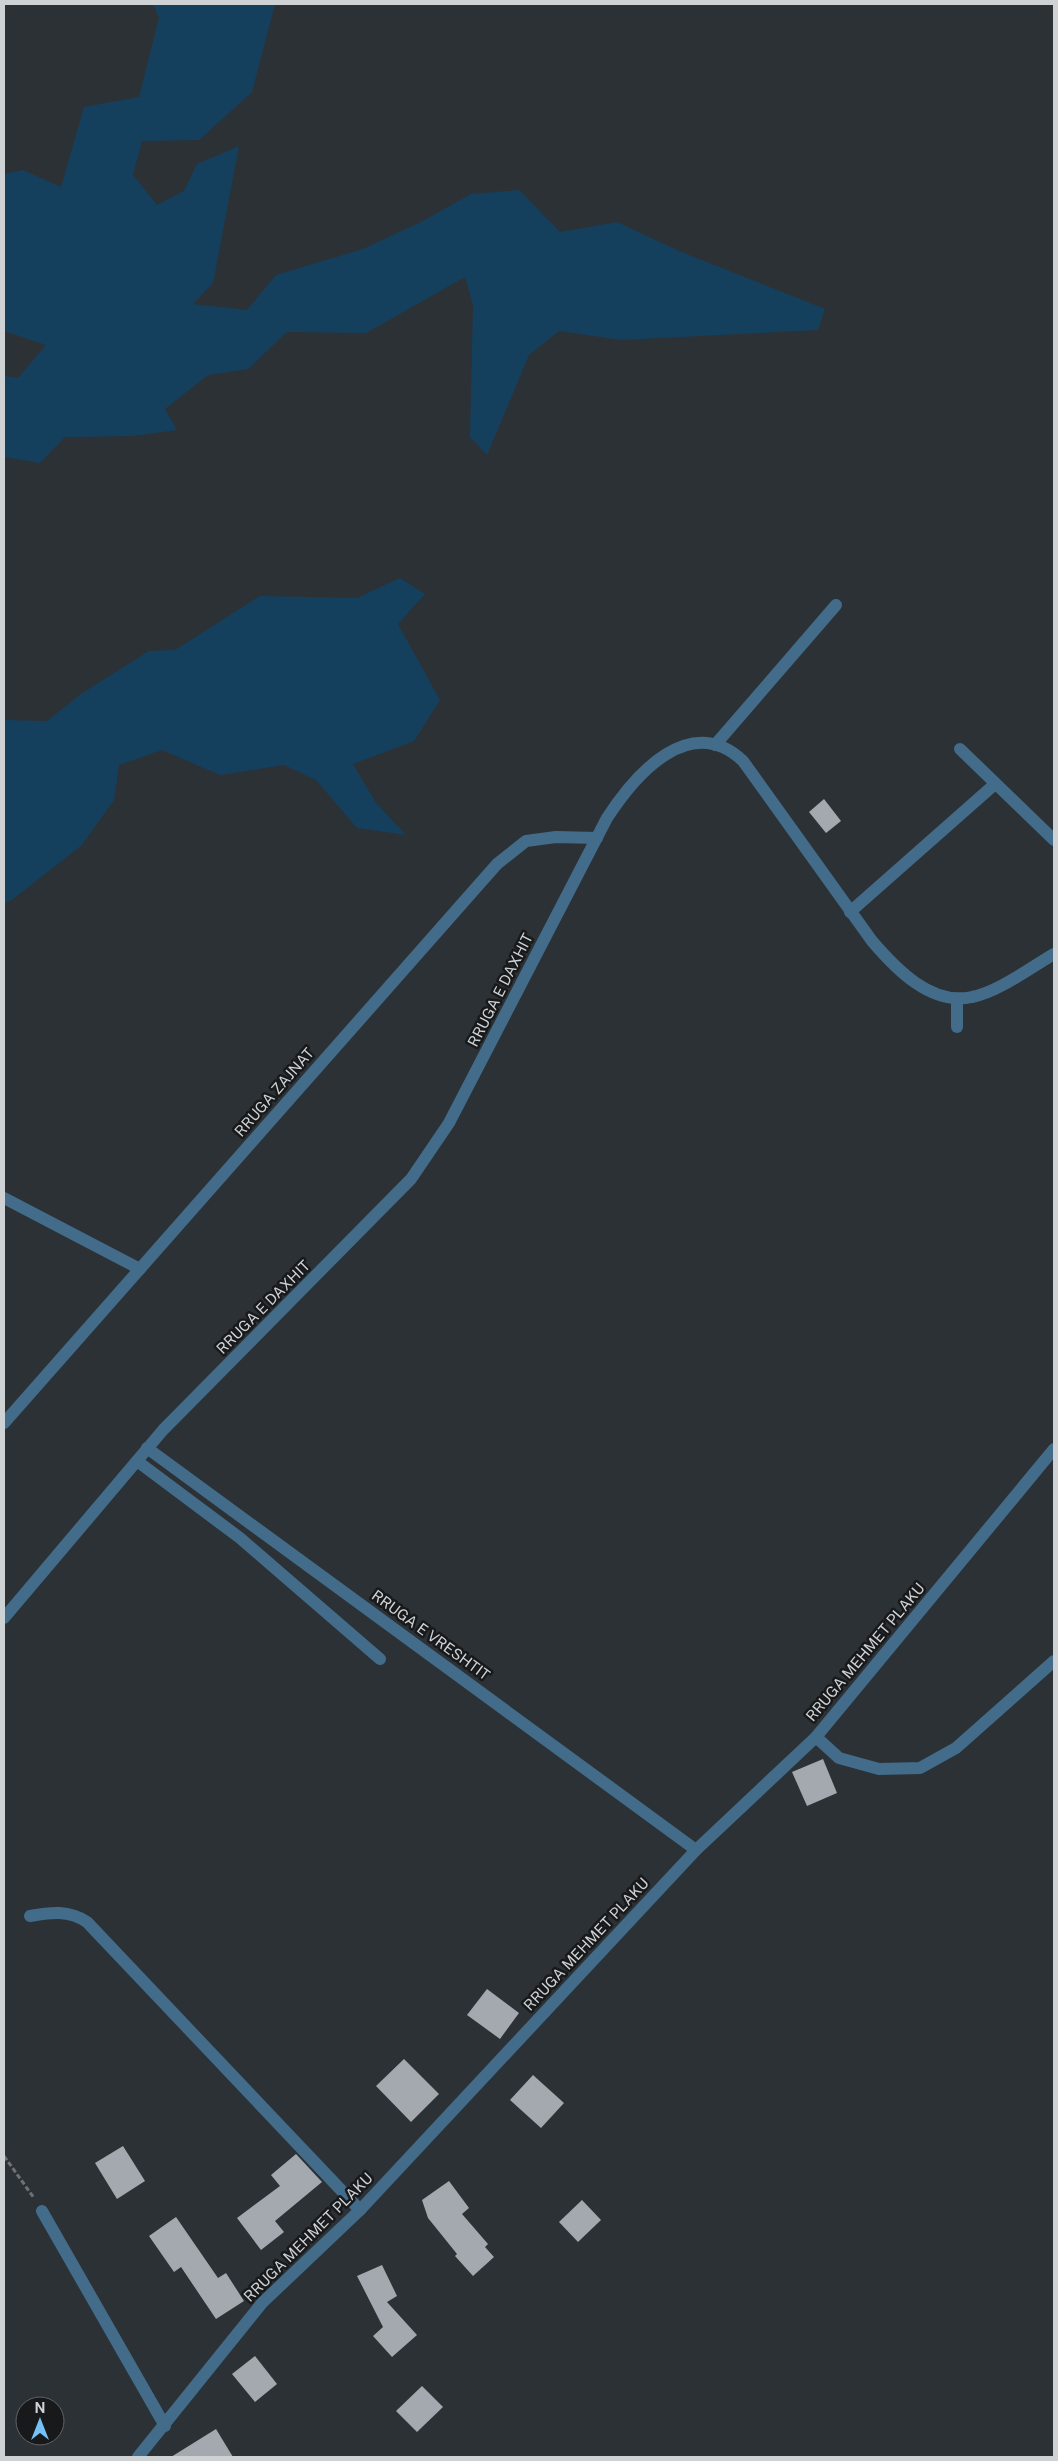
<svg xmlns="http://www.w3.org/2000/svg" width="1058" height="2461" viewBox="0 0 1058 2461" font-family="'Public Sans',sans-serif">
<rect width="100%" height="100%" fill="#2c3136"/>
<g fill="#14405e">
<path d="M153,4H275L252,92L199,140L142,141L133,175L157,205L184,191L197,164L239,146L213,283L193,304L247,310L276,275L363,249L423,221L471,194L519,190L560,232L617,222L679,251L825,309L818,330L621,340L559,331L529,355L487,455L470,437L473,305L465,277L366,333L287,332L248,369L208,375L165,409L177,430L133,436L65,437L40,463L4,457V376L18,378L46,345L4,331V174L23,170L61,187L84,107L139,97L159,18Z"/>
<path d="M400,578L425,594L398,624L440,700L414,741L353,764L376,803L406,835L357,828L316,780L284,765L220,775L162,750L119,765L114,800L81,846L13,899L4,904V720L47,721L81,694L149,651L175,650L260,596L357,598Z"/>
</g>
<g fill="#a3a9ae">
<path d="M824,799L841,821L826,833L809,812Z"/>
<path d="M823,1759L837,1793L807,1806L792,1772Z"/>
<path d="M487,1989L519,2013L500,2039L467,2015Z"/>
<path d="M404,2059L439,2094L411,2122L376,2086Z"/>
<path d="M533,2075L564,2103L541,2128L510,2100Z"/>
<path d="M123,2146L145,2181L117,2199L95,2163Z"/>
<path d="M296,2154L322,2182L275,2221L284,2232L261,2250L237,2218L280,2186L271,2175Z"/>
<path d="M449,2181L469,2208L462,2214L488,2244L485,2247L494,2257L473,2276L455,2256L457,2254L428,2218L422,2200Z"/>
<path d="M582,2200L601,2220L578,2242L559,2222Z"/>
<path d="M176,2217L218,2278L226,2273L244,2301L216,2319L181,2267L174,2272L149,2236Z"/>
<path d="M382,2265L397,2296L387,2302L417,2335L392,2357L373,2336L383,2327L357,2276Z"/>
<path d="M255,2356L277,2384L255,2402L232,2374Z"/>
<path d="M422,2386L443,2407L417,2432L396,2411Z"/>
<path d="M216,2429L233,2457H171Z"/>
</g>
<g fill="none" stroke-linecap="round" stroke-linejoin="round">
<path stroke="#6e7276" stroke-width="3" stroke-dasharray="5 2.5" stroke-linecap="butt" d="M4,2156L34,2198"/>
<g stroke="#426c8a" stroke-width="12">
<path d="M715,745L836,605"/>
<path d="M960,749L1054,840"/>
<path d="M850,912L995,784"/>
<path d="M957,999V1027"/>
<path d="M4,1198L140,1269"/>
<path d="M4,1423L497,864L526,841L556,837L597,838"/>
<path d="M147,1448L696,1850"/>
<path d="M137,1461L240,1538L380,1659"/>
<path d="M4,1618L163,1430L411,1179L449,1123L607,818C635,775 690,711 743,761L872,941C896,969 931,1006 972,997C998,992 1030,968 1054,954"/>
<path d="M816,1737L839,1758L879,1769L920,1768L956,1748L1054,1661"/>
<path d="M30,1916C51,1912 69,1910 87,1922L360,2210"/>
<path d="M42,2211L165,2426"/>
<path d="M138,2457L262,2303L360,2210L696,1850L816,1737L1054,1449"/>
</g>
</g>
<g text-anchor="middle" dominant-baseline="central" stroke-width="5" stroke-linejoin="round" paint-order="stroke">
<g font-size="15" fill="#ced2d4" stroke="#17191b">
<text transform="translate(500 990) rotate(-63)">RRUGA E DAXHIT</text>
<text transform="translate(274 1092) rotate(-49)">RRUGA ZAJNAT</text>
<text transform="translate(263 1307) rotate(-45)">RRUGA E DAXHIT</text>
<text transform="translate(431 1635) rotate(36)">RRUGA E VRESHTIT</text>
<text transform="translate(865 1652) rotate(-50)">RRUGA MEHMET PLAKU</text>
<text transform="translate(586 1944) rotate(-47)">RRUGA MEHMET PLAKU</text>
<text transform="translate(308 2237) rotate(-45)">RRUGA MEHMET PLAKU</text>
</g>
</g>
<rect width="1058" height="2461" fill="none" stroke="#ced2d4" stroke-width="10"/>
<g transform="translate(40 2421)"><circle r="24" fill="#17191b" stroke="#606365"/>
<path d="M0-4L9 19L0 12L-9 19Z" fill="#76c0f7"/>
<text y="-8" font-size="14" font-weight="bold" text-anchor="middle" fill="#ced2d4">N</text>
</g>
</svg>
